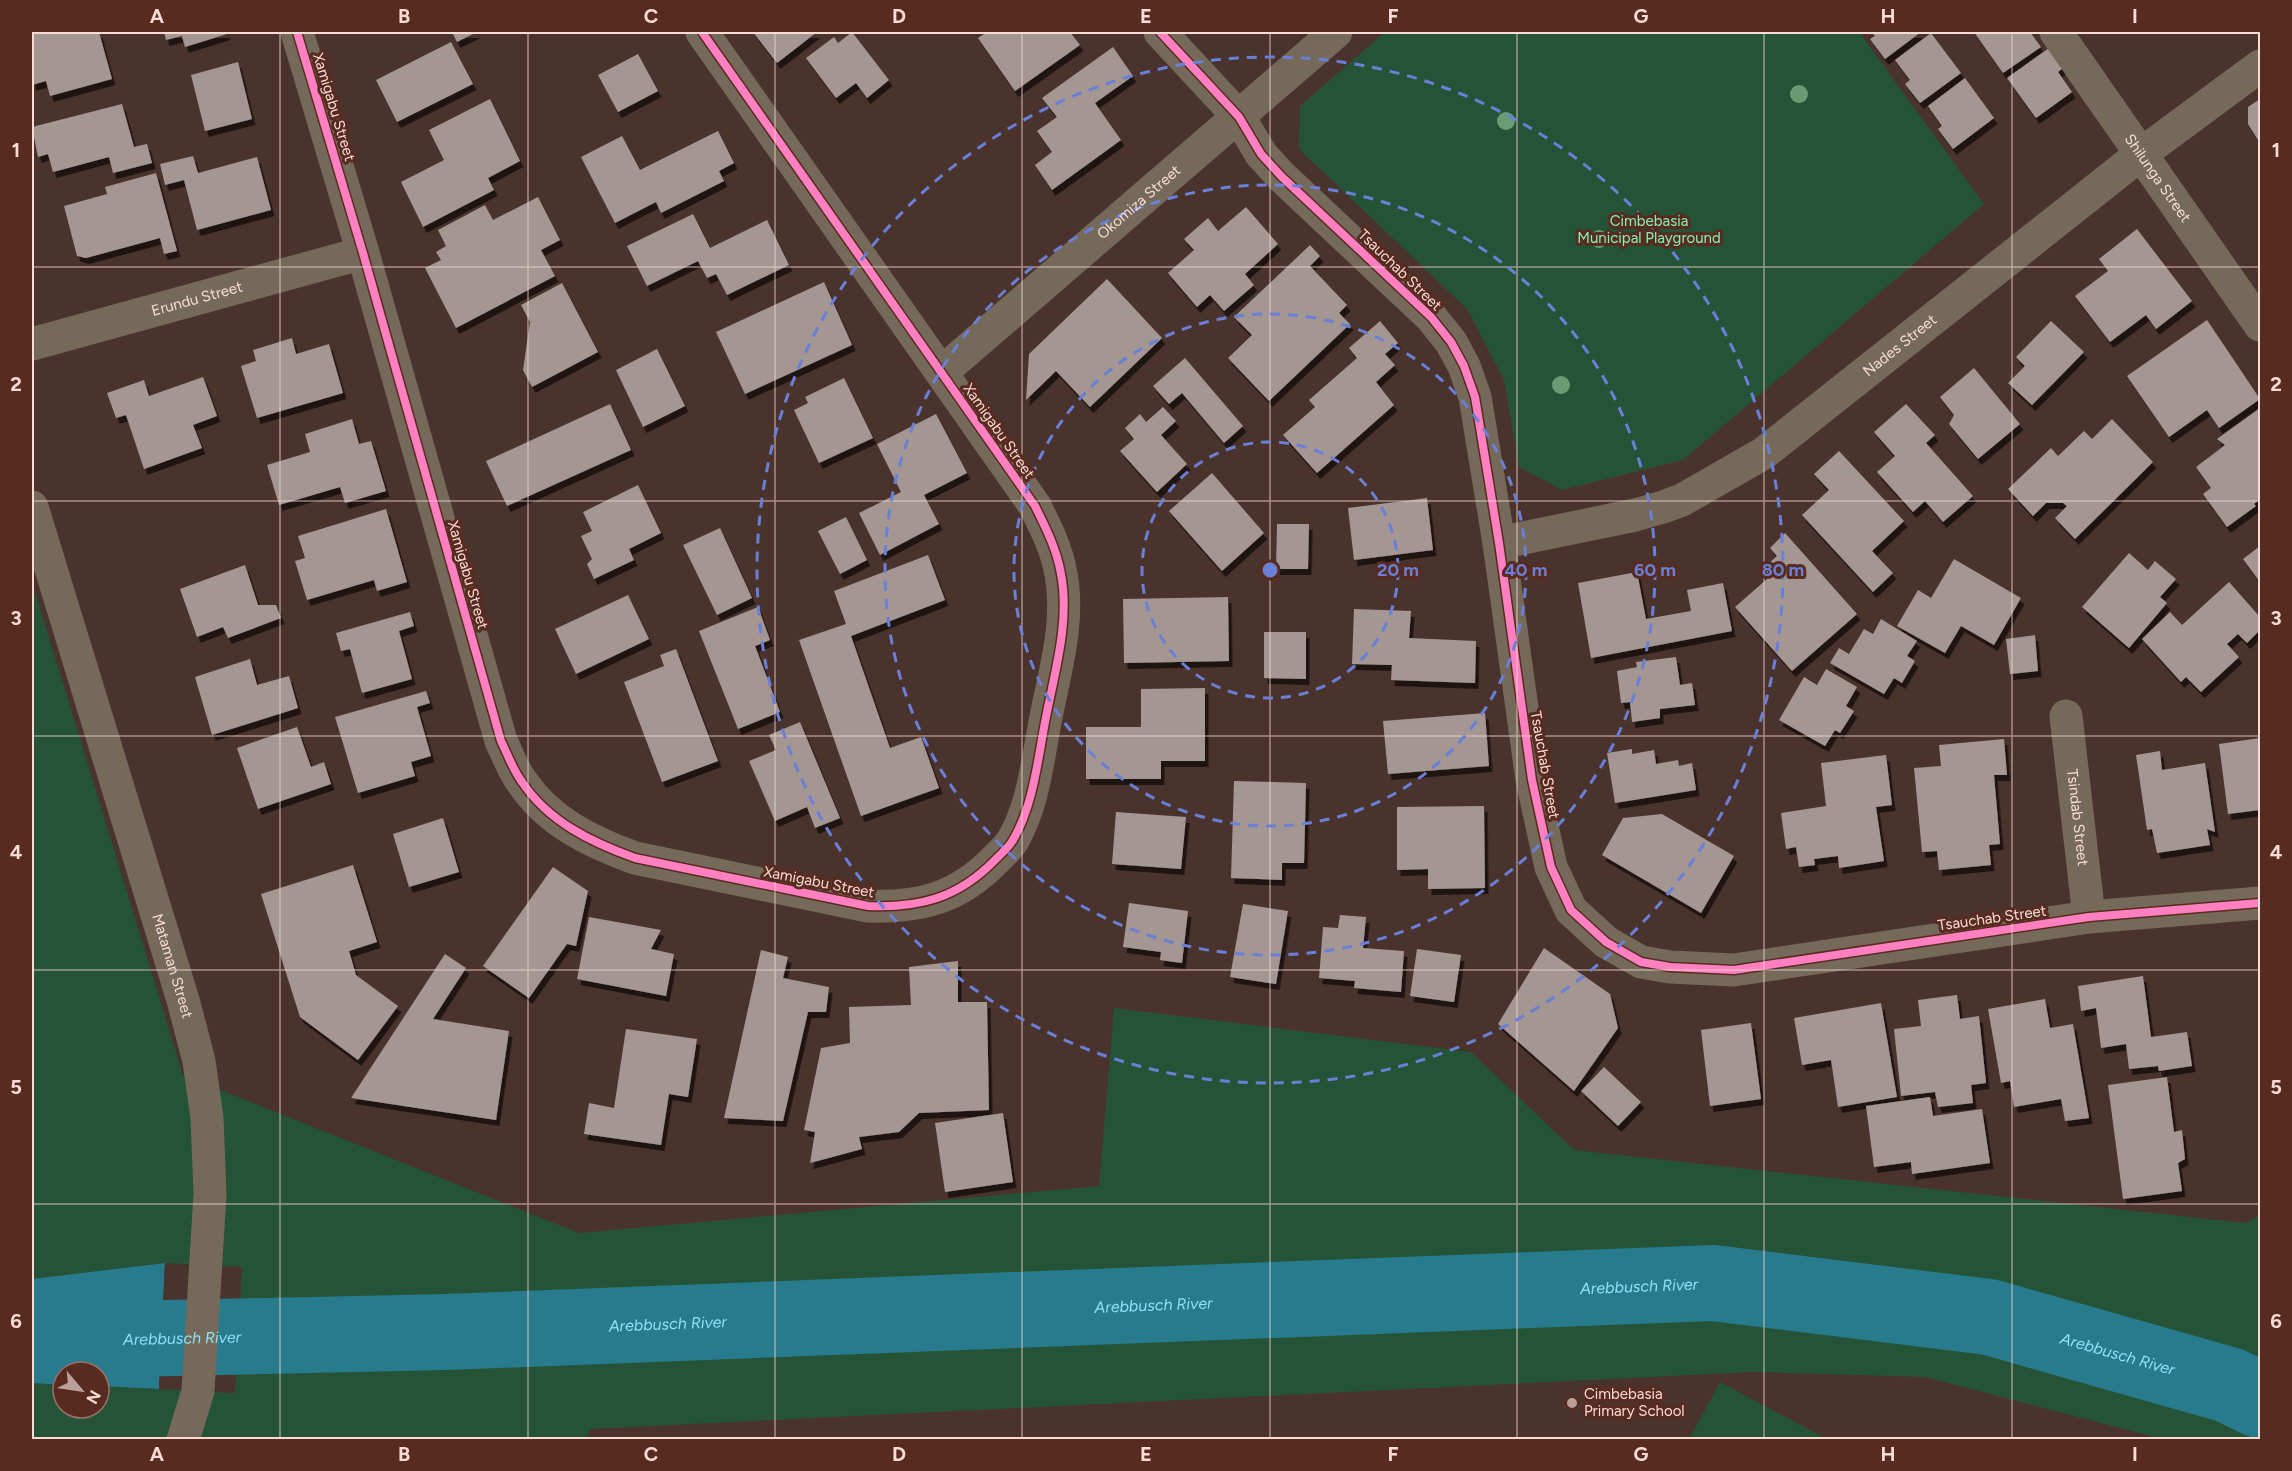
<svg xmlns="http://www.w3.org/2000/svg" width="2292" height="1471" viewBox="0 0 2292 1471" font-family="Figtree,sans-serif">
<defs>
<filter id="shadow"><feDropShadow dx="3.5" dy="6" stdDeviation="0" flood-color="#0009"/></filter>
</defs>
<rect width="100%" height="100%" fill="#4b332d"/>
<g fill="#255337">
<path d="M1385,32H1859L1984,204L1683,460L1562,490L1519,467L1504,380L1467,309L1299,149L1300,106Z"/>
<path d="M32,582L183,1075L579,1233L1099,1186L1114,1008L1471,1052L1574,1150L2245,1223L2260,1215V1439H2162L1925,1377L1754,1372L591,1429L585,1440L32,1439V1383L63,1385V1408H99V1386L235,1393L242,1267L165,1263L32,1279Z"/>
<path d="M1720,1382L1827,1439H1689Z"/>
</g>
<path fill="#277b8d" d="M165,1263L159,1389L99,1386V1372H63V1385L32,1383V1279Z"/>
<path fill="#4b332d" d="M165,1263H168L162,1389H159Z"/>
<g fill="none" stroke-linecap="round" stroke-linejoin="round">
<path stroke="#277b8d" stroke-width="76" id="s1" d="M32,1341L446,1332L1713,1283L1989,1317L2229,1385L2260,1400"/>
</g>
<g fill="#a49692" filter="url(#shadow)">
<path d="M32,32H99L112,79L50,96L46,81L32,85Z"/>
<path d="M164,32H226L227,34L185,47L182,36L166,40Z"/>
<path d="M452,32H477L457,42Z"/>
<path d="M753,32H817L777,63Z"/>
<path d="M852,32L889,80L867,98L856,83L836,98L806,58L834,37L838,43Z"/>
<path d="M987,32H1070L1080,45L1015,91L978,38Z"/>
<path d="M1871,32H1921L1885,59L1870,39L1875,36Z"/>
<path d="M1974,32H2030L2041,47L2003,73Z"/>
<path d="M1931,33L1961,73L1920,103L1905,84L1910,80L1895,60Z"/>
<path d="M451,42L473,84L397,122L376,80Z"/>
<path d="M1113,47L1133,76L1095,103L1121,140L1052,190L1035,165L1052,152L1037,131L1057,117L1042,98Z"/>
<path d="M2049,48L2063,68L2058,72L2072,92L2036,118L2007,78Z"/>
<path d="M638,54L658,91L618,112L598,75Z"/>
<path d="M238,62L252,119L205,131L191,75Z"/>
<path d="M1965,78L1994,118L1953,149L1938,129L1942,126L1928,106Z"/>
<path d="M490,99L520,161L488,178L494,190L423,227L401,182L444,160L429,130Z"/>
<path d="M2260,99V143L2248,124V107Z"/>
<path d="M122,104L134,147L147,144L152,163L113,173L109,157L53,172L48,154L38,157L32,127Z"/>
<path d="M718,131L734,163L719,171L724,181L661,213L656,202L615,223L581,157L622,136L640,170Z"/>
<path d="M193,156L198,173L257,157L271,210L197,230L184,180L165,185L160,164Z"/>
<path d="M156,173L177,251L164,254L160,238L86,258L77,256L64,206L107,194L105,187Z"/>
<path d="M538,197L560,240L541,250L555,276L456,328L425,268L441,260L436,252L446,246L438,230L485,205L493,220Z"/>
<path d="M1246,207L1278,244L1245,274L1254,285L1224,311L1210,295L1197,307L1168,273L1194,250L1184,239L1208,218L1218,231Z"/>
<path d="M693,214L710,248L767,220L789,265L727,295L716,274L707,278L698,261L647,286L627,246Z"/>
<path d="M2137,229L2192,301L2156,329L2146,315L2110,342L2075,296L2108,271L2099,259Z"/>
<path d="M1310,245L1320,256L1310,266L1347,305L1339,313L1350,324L1269,401L1228,358L1252,335L1234,317Z"/>
<path d="M1107,279L1162,338L1090,407L1056,371L1026,400L1029,354Z"/>
<path d="M824,282L852,345L745,394L716,332Z"/>
<path d="M562,283L598,352L532,387L523,370L530,322L521,305Z"/>
<path d="M2207,320L2260,399L2219,428L2207,410L2169,437L2127,376Z"/>
<path d="M1380,321L1398,343L1385,354L1395,365L1376,382L1394,405L1317,473L1283,435L1315,407L1309,400L1357,358L1349,348Z"/>
<path d="M2051,321L2084,352L2032,405L2008,383L2025,366L2016,357Z"/>
<path d="M292,338L296,354L329,344L343,393L257,418L241,366L256,361L253,350Z"/>
<path d="M657,349L685,406L643,427L616,370Z"/>
<path d="M1185,358L1243,426L1224,443L1182,393L1169,404L1153,386Z"/>
<path d="M1974,368L2020,424L1978,459L1949,424L1954,415L1940,397Z"/>
<path d="M203,377L217,416L193,425L202,448L144,469L126,415L116,418L107,393L144,380L149,396Z"/>
<path d="M844,378L873,438L819,463L794,410L808,403L805,397Z"/>
<path d="M610,404L631,450L507,506L486,461Z"/>
<path d="M1906,404L1935,435L1926,443L1973,496L1943,522L1925,501L1913,512L1877,472L1895,456L1874,432Z"/>
<path d="M1163,407L1176,421L1161,435L1187,464L1157,492L1120,451L1134,439L1125,428L1140,414L1146,422Z"/>
<path d="M2260,408V499L2254,504L2256,506L2227,527L2203,494L2211,488L2196,467L2225,445L2217,439Z"/>
<path d="M936,414L967,473L924,495L939,524L880,555L859,513L901,492L877,444Z"/>
<path d="M352,419L359,444L371,441L386,491L345,503L340,487L279,505L267,465L310,452L305,434Z"/>
<path d="M2112,419L2153,462L2075,539L2055,518L2067,506L2063,503H2046L2033,516L2008,489L2051,448L2058,456L2084,431L2092,439Z"/>
<path d="M1839,451L1904,521L1872,551L1893,573L1873,592L1802,515L1829,490L1814,474Z"/>
<path d="M1212,473L1264,533L1222,571L1169,511Z"/>
<path d="M638,485L661,533L629,549L634,560L594,579L587,564L592,559L581,536L592,531L583,512Z"/>
<path d="M1427,498L1433,550L1354,560L1348,508Z"/>
<path d="M386,509L407,582L377,591L374,580L307,600L295,561L305,558L298,536Z"/>
<path d="M846,517L867,560L840,574L818,531Z"/>
<path d="M1277,524H1309L1308,569H1276Z"/>
<path d="M720,528L752,598L717,615L683,545Z"/>
<path d="M1785,533L1857,614L1792,671L1735,607L1767,579L1760,571L1777,556L1770,548Z"/>
<path d="M2260,546V582L2243,559Z"/>
<path d="M2129,553L2148,570L2155,561L2176,579L2160,597L2167,603L2129,648L2082,607Z"/>
<path d="M928,555L945,600L851,636L890,748L921,737L939,788L861,816L799,640L846,624L834,591Z"/>
<path d="M1954,559L2021,598L1994,645L1961,626L1945,653L1897,626L1918,590L1931,598Z"/>
<path d="M245,565L258,605H276L281,618L228,638L223,627L197,637L180,589Z"/>
<path d="M1637,572L1646,619L1691,611L1687,590L1723,583L1732,631L1591,658L1578,583Z"/>
<path d="M2229,582L2260,617V630L2247,643L2238,634L2227,644L2239,657L2201,692L2186,677L2181,682L2142,639L2170,612L2182,625Z"/>
<path d="M628,595L649,639L576,674L555,629Z"/>
<path d="M1228,597L1229,661L1124,663L1123,599Z"/>
<path d="M758,607L770,640L755,646L780,712L738,729L699,631Z"/>
<path d="M1354,609L1411,611L1409,638L1476,641L1475,683L1391,680L1392,665L1352,664Z"/>
<path d="M410,612L414,626L399,631L412,679L362,693L350,649L341,651L336,633Z"/>
<path d="M1881,619L1917,641L1907,656L1915,661L1902,683L1894,678L1884,694L1830,663L1839,648L1849,654L1864,629L1873,634Z"/>
<path d="M1264,632H1306V679L1264,678Z"/>
<path d="M2035,635L2038,671L2010,674L2006,639Z"/>
<path d="M676,649L718,761L662,782L624,682L664,666L660,655Z"/>
<path d="M1676,657L1680,685L1692,683L1695,705L1660,709V718L1632,722L1630,702L1621,703L1617,671L1637,667L1636,662Z"/>
<path d="M250,659L257,685L289,676L298,708L212,735L195,677Z"/>
<path d="M1826,669L1857,687L1846,706L1854,711L1840,733L1835,730L1825,746L1779,720L1804,677L1817,685Z"/>
<path d="M1205,688V761H1161V779H1086V727H1141V689Z"/>
<path d="M426,691L430,703L417,707L431,756L411,762L415,776L358,793L335,717Z"/>
<path d="M1485,713L1489,766L1388,774L1383,721Z"/>
<path d="M800,722L840,818L815,828L807,807L775,821L749,761L776,750L769,735Z"/>
<path d="M297,727L311,767L324,762L331,784L258,809L237,748Z"/>
<path d="M2260,738V810L2228,814L2219,744Z"/>
<path d="M2004,739L2007,775H1994L2000,844L1989,845L1991,865L1939,870L1937,851L1922,852L1914,768L1941,766L1939,745Z"/>
<path d="M1632,749V754L1654,750L1656,764L1678,760L1679,766L1692,763L1696,790L1615,803L1607,753Z"/>
<path d="M2160,751L2162,770L2205,763L2215,832L2207,829L2210,845L2157,853L2152,829L2147,830L2136,755Z"/>
<path d="M1886,755L1892,805L1876,807L1884,861L1839,868L1838,856L1814,859L1815,865L1799,867L1796,847L1786,849L1781,813L1826,806L1821,763Z"/>
<path d="M1234,781L1306,783L1304,863H1282V880L1231,878Z"/>
<path d="M1484,806L1485,888L1428,889V869L1397,870V807Z"/>
<path d="M1116,812L1186,817L1181,869L1112,864Z"/>
<path d="M1662,814L1734,856L1701,913L1602,855L1623,818Z"/>
<path d="M443,818L459,872L409,887L393,834Z"/>
<path d="M353,865L377,942L349,951L356,975L398,1006L358,1060L300,1017L261,894Z"/>
<path d="M553,867L588,891L576,946L567,944L529,998L483,966Z"/>
<path d="M1129,903L1188,911L1182,963L1160,960L1161,952L1123,947Z"/>
<path d="M1243,904L1288,911L1276,984L1230,977Z"/>
<path d="M1340,915L1366,917L1363,948L1404,951L1401,992L1354,988L1355,981L1319,978L1323,927L1338,928Z"/>
<path d="M589,917L661,930L651,949L674,954L666,996L577,979Z"/>
<path d="M1544,948L1610,994L1618,1028L1574,1091L1498,1024Z"/>
<path d="M1417,949L1461,955L1454,1002L1410,996Z"/>
<path d="M761,950L788,957L783,978L829,987L826,1012H808L783,1121L724,1118Z"/>
<path d="M445,954L466,968L433,1019L509,1031L496,1120L351,1098Z"/>
<path d="M958,961V1002H987L989,1110L919,1113L899,1132L859,1137L862,1149L810,1163L815,1132L804,1130L821,1048L850,1043L849,1007L911,1005L909,967Z"/>
<path d="M2143,976L2151,1037L2187,1032L2192,1066L2159,1071L2158,1066L2129,1069L2126,1044L2101,1048L2096,1008L2081,1011L2078,986Z"/>
<path d="M1957,995L1960,1019L1979,1016L1986,1083L1971,1085L1973,1103L1938,1107L1935,1092L1901,1096L1894,1029L1921,1026L1918,1000Z"/>
<path d="M2045,999L2050,1028L2073,1024L2089,1118L2065,1121L2061,1099L2014,1107L2010,1081L2001,1083L1988,1009Z"/>
<path d="M1881,1003L1897,1097L1838,1107L1831,1060L1802,1065L1794,1018Z"/>
<path d="M1751,1023L1761,1099L1710,1106L1701,1030Z"/>
<path d="M626,1029L697,1039L688,1097L669,1094L661,1145L584,1134L589,1103L614,1108Z"/>
<path d="M1604,1067L1641,1102L1618,1126L1581,1091Z"/>
<path d="M2167,1077L2174,1132L2182,1130L2185,1159L2178,1163L2182,1191L2123,1199L2108,1085Z"/>
<path d="M1930,1097L1933,1116L1982,1109L1990,1163L1912,1174L1911,1162L1874,1167L1866,1106Z"/>
<path d="M1003,1113L1013,1182L945,1192L935,1123Z"/>
</g>
<g fill="none" stroke-linecap="round" stroke-linejoin="round">
<g stroke="#756a5a" stroke-width="33">
<path d="M297,32L363,253L501,741C508,755 513,770 522,782C549,822 591,842 635,858L868,906C920,908 958,898 995,860C1001,854 1009,847 1013,840C1034,804 1038,757 1046,717C1055,671 1070,621 1061,574C1057,550 1046,528 1035,506L702,32"/>
<path d="M1160,32L1239,117L1261,154L1281,176L1431,317L1451,342L1464,366L1475,397L1499,543L1532,780L1551,867L1571,910L1606,942L1641,962L1670,967L1734,970L2089,917L2260,903"/>
<path id="s2" d="M2056,32L2260,325"/>
<path id="s3" d="M32,344L363,253"/>
<path id="s4" d="M942,372L1336,32"/>
<path id="s5" d="M32,507L183,1000L199,1061L207,1118L210,1194L198,1391L183,1440"/>
<path id="s6" d="M1499,543L1635,515L1663,507L1682,500L1764,453L2141,154L2260,66"/>
<path id="s7" d="M2066,716L2089,917"/>
</g>
<defs>
<g id="cycleway">
<path d="M297,32L363,253L501,741C508,755 513,770 522,782C549,822 591,842 635,858L868,906C920,908 958,898 995,860C1001,854 1009,847 1013,840C1034,804 1038,757 1046,717C1055,671 1070,621 1061,574C1057,550 1046,528 1035,506L702,32"/>
<path d="M1160,32L1239,117L1261,154L1281,176L1431,317L1451,342L1464,366L1475,397L1499,543L1532,780L1551,867L1571,910L1606,942L1641,962L1670,967L1734,970L2089,917L2260,903"/>
</g>
</defs>
<use href="#cycleway" stroke="#582b20" stroke-width="11"/>
<use href="#cycleway" stroke="#ff80c0" stroke-width="8"/>
</g>
<g fill="#6a9c74">
<circle cx="1799" cy="94" r="9"/>
<circle cx="1506" cy="121" r="9"/>
<circle cx="1599" cy="239" r="9"/>
<circle cx="1561" cy="385" r="9"/>
</g>
<path fill="none" stroke="#f8dbd3" stroke-width="1.5" stroke-opacity="0.55" d="M280,32V1440M528,32V1440M775,32V1440M1022,32V1440M1270,32V1440M1517,32V1440M1764,32V1440M2012,32V1440M32,267H2260M32,501H2260M32,736H2260M32,970H2260M32,1204H2260"/>
<g fill="none" stroke="#6a7fd6" stroke-width="3" stroke-dasharray="10 8">
<circle cx="1270" cy="570" r="128"/>
<circle cx="1270" cy="570" r="256"/>
<circle cx="1270" cy="570" r="385"/>
<circle cx="1270" cy="570" r="513"/>
</g>
<circle fill="#bba099" stroke="#582b20" stroke-width="2" cx="1572" cy="1403" r="6"/>
<g text-anchor="middle" dominant-baseline="central" stroke-width="6" stroke-linejoin="round" paint-order="stroke">
<g font-size="15" fill="#f8dbd3" stroke="#582b20">
<text transform="translate(334 107) rotate(73)">Xamigabu Street</text>
<text stroke="none"><textPath href="#s2" startOffset="178">Shilunga Street</textPath></text>
<text stroke="none"><textPath href="#s4" startOffset="260">Okomiza Street</textPath></text>
<text transform="translate(1400 270) rotate(44)">Tsauchab Street</text>
<text stroke="none"><textPath href="#s3" startOffset="171">Erundu Street</textPath></text>
<text stroke="none"><textPath href="#s6" startOffset="456">Nades Street</textPath></text>
<text transform="translate(999 431) rotate(55)">Xamigabu Street</text>
<text transform="translate(468 575) rotate(74)">Xamigabu Street</text>
<text transform="translate(1545 765) rotate(80)">Tsauchab Street</text>
<text stroke="none"><textPath href="#s7" startOffset="102">Tsindab Street</textPath></text>
<text transform="translate(819 882) rotate(11)">Xamigabu Street</text>
<text transform="translate(1992 918) rotate(-8)">Tsauchab Street</text>
<text stroke="none"><textPath href="#s5" startOffset="480">Mataman Street</textPath></text>
</g>
<g font-size="15" fill="#83f2ae" stroke="#582b20">
<text x="1649" y="221">Cimbebasia<tspan x="1649" dy="17">Municipal Playground</tspan></text>
</g>
<g font-size="15" fill="#f8dbd3" stroke="#582b20" text-anchor="start">
<text x="1584" y="1394">Cimbebasia<tspan x="1584" dy="17">Primary School</tspan></text>
</g>
<g font-size="16" font-style="italic" fill="#8ee0f5" stroke="#582b20">
<text stroke="none"><textPath href="#s1" startOffset="1608">Arebbusch River</textPath></text>
<text stroke="none"><textPath href="#s1" startOffset="1122">Arebbusch River</textPath></text>
<text stroke="none"><textPath href="#s1" startOffset="636">Arebbusch River</textPath></text>
<text stroke="none"><textPath href="#s1" startOffset="150">Arebbusch River</textPath></text>
<text stroke="none"><textPath href="#s1" startOffset="2094">Arebbusch River</textPath></text>
</g>
</g>
<circle cx="1270" cy="570" r="9" fill="#6a7fd6" stroke="#582b20" stroke-width="3"/>
<g font-size="18" text-anchor="middle" font-weight="bold" fill="#6a7fd6" stroke="#582b20" stroke-width="6" stroke-linejoin="round" paint-order="stroke">
<text x="1398" y="576">20 m</text>
<text x="1526" y="576">40 m</text>
<text x="1655" y="576">60 m</text>
<text x="1783" y="576">80 m</text>
</g>
<rect width="2292" height="1471" fill="none" stroke="#582b20" stroke-width="66"/>
<g transform="translate(81 1390) rotate(119)"><circle r="28" fill="#582b20" stroke="#987168" stroke-width="1.5"/>
<path d="M0-4.5L10 22L0 15L-10 22Z" fill="#bba099"/>
<text y="-9" font-size="16" font-weight="bold" text-anchor="middle" fill="#f8dbd3">N</text>
</g>
<rect x="33" y="33" width="2226" height="1405" fill="none" stroke="#f8dbd3" stroke-width="2"/>
<g font-size="20" text-anchor="middle" font-weight="bold" fill="#f8dbd3">
<text x="157" y="23">A</text>
<text x="404" y="23">B</text>
<text x="651" y="23">C</text>
<text x="899" y="23">D</text>
<text x="1146" y="23">E</text>
<text x="1393" y="23">F</text>
<text x="1641" y="23">G</text>
<text x="1888" y="23">H</text>
<text x="2135" y="23">I</text>
<text x="16" y="157">1</text>
<text x="2276" y="157">1</text>
<text x="16" y="391">2</text>
<text x="2276" y="391">2</text>
<text x="16" y="625">3</text>
<text x="2276" y="625">3</text>
<text x="16" y="859">4</text>
<text x="2276" y="859">4</text>
<text x="16" y="1094">5</text>
<text x="2276" y="1094">5</text>
<text x="16" y="1328">6</text>
<text x="2276" y="1328">6</text>
<text x="157" y="1461">A</text>
<text x="404" y="1461">B</text>
<text x="651" y="1461">C</text>
<text x="899" y="1461">D</text>
<text x="1146" y="1461">E</text>
<text x="1393" y="1461">F</text>
<text x="1641" y="1461">G</text>
<text x="1888" y="1461">H</text>
<text x="2135" y="1461">I</text>
</g>
</svg>
